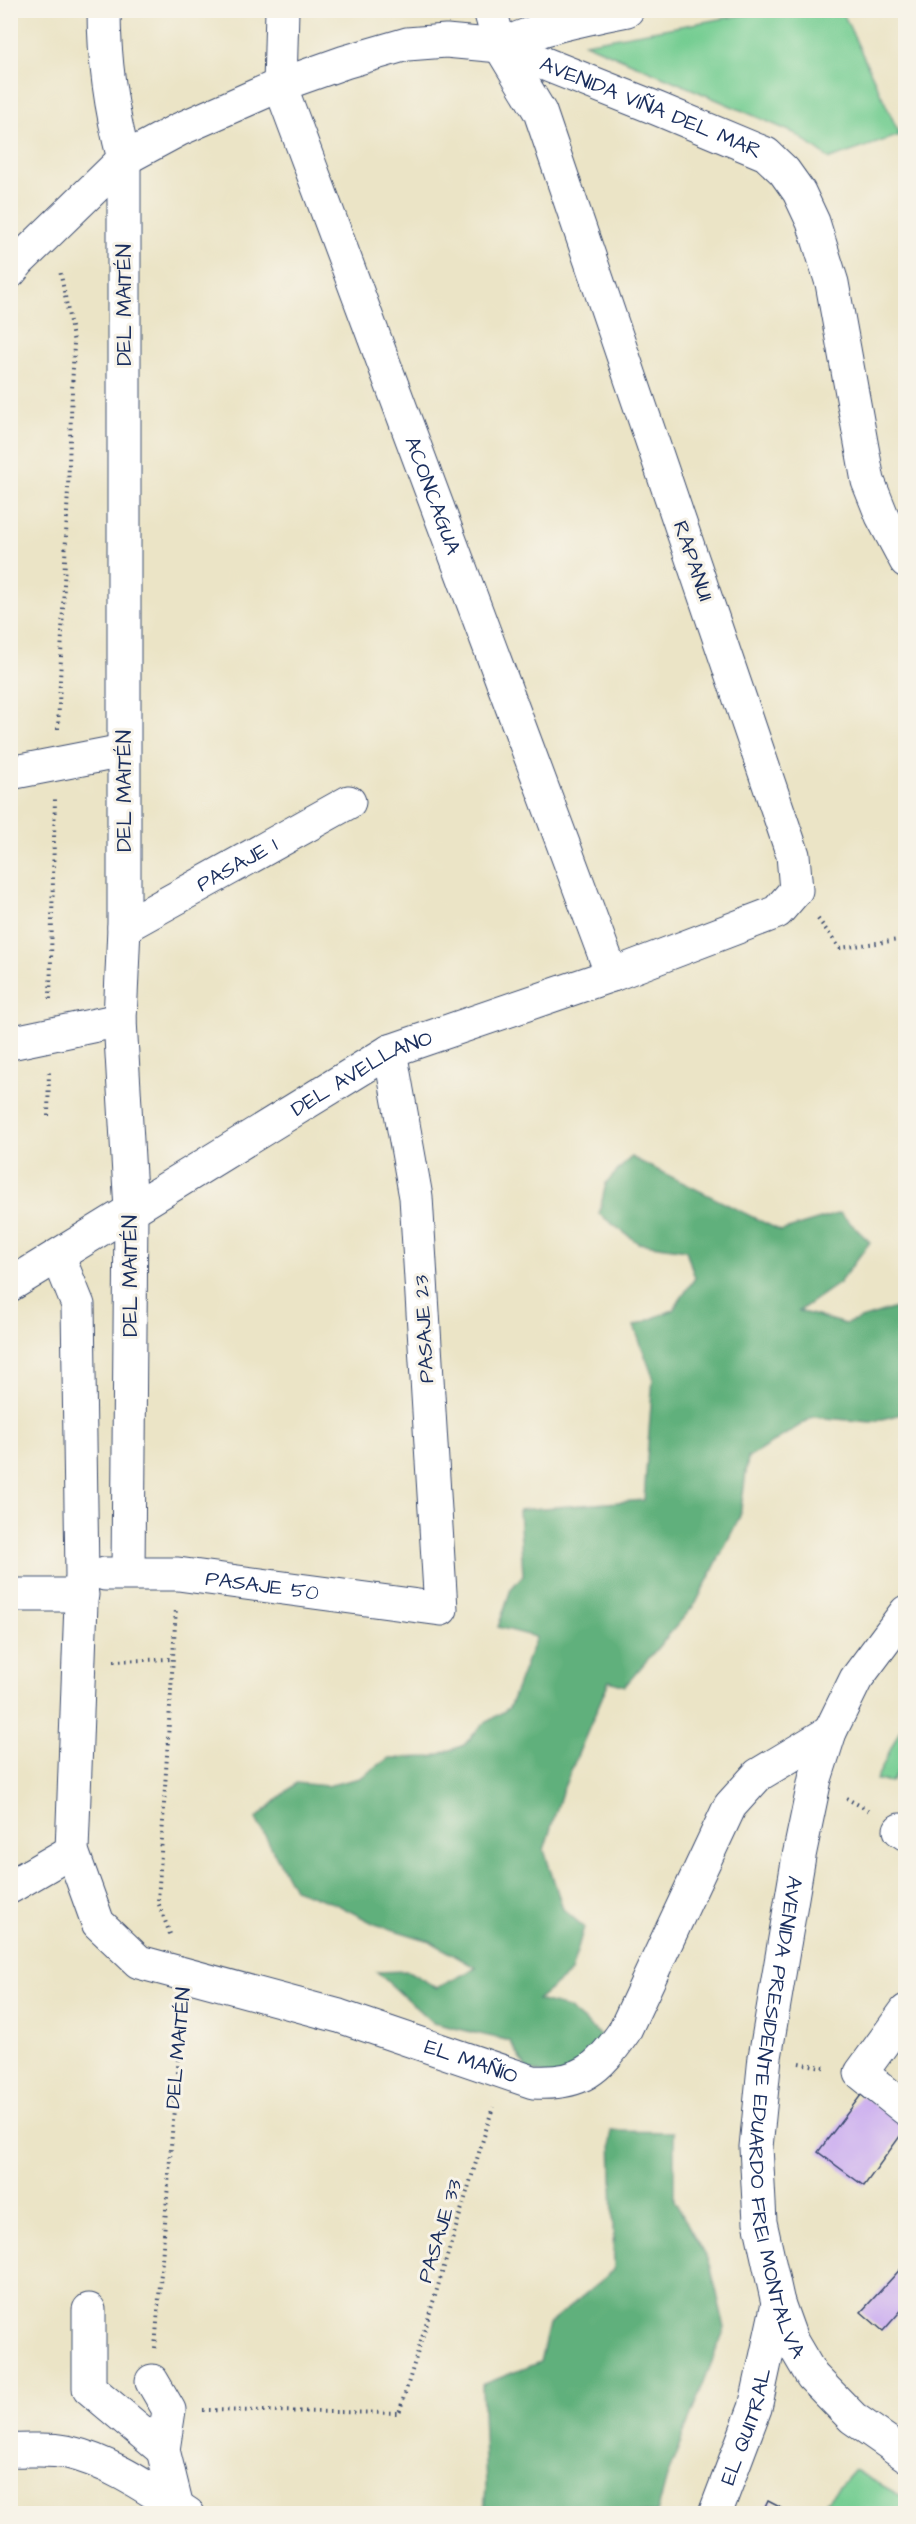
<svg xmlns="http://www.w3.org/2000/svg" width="916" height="2524" viewBox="0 0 916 2524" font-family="'Architects Daughter',sans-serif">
<rect width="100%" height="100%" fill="#f7f3e8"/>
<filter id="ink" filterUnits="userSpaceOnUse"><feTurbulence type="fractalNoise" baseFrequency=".0167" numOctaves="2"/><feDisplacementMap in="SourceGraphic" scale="12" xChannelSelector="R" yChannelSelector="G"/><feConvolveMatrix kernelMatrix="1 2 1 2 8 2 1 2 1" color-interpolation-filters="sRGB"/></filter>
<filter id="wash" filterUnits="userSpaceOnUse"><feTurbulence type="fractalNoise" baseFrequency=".008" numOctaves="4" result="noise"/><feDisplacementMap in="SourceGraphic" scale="24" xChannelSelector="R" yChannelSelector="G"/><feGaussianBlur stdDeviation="1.35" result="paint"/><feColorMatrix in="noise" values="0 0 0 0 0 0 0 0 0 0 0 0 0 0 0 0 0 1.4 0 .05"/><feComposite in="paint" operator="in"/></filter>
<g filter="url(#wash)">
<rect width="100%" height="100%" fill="#ebe4c6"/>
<g fill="#75cd92" stroke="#487e78" stroke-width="1.5">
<path d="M771,10L842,11L900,135L830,159L794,133L585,43Z"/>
<path d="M905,1719V1762L891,1782L876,1780Z"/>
<path d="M854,2470L905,2498V2513H827L822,2506Z"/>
</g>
<g fill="#60b07c" stroke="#3e706d" stroke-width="1.5">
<path d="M631,1157L781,1231L840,1213L870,1242L839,1283L799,1311L845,1324L905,1305V1413L871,1422L813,1417L748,1458L740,1516L696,1603L625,1686L609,1681L562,1792L544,1850L563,1909L584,1927L571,1972L537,2000L568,2008L621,2052L569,2082L527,2069L510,2041L433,2023L377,1972L408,1971L437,1988L476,1968L430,1941L375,1924L338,1905L294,1889L256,1819L296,1783L327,1786L360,1778L389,1758L432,1757L464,1745L482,1725L509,1708L536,1637L498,1627L511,1589L523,1575L519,1510L644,1500L653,1377L634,1326L673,1310L695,1278L686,1250L638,1243L599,1214L606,1183Z"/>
<path d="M611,2131L674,2132V2200L710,2264L725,2328L667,2477L657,2513H484L486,2487L482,2385L540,2362L549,2324L614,2270Z"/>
</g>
<g id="blocks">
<g fill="#caacf0">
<path d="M861,2095L906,2128L864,2186L818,2152Z"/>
<path d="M906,2263V2305L883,2331L861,2312Z"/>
<path d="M906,2335V2347L900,2343Z"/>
<path d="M768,2501L793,2514H762Z"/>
</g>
</g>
</g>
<g filter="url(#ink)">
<use href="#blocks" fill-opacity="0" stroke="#3a4a6e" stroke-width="1.5"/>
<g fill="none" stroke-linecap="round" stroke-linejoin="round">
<defs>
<g id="minor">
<path d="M104,10C104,62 111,110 124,159V927L120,1020L131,1210L128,1572"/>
<path id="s1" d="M282,10L280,85L612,975"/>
<path d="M500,46C541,27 582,19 627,10"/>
<path id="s2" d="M10,272L19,261L124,159L178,130L280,85L345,62L407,44L446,41L500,46L658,109L766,154L784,171L799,192L813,222L832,283L868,481L882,516L906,561"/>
<path d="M10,773L123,751"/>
<path id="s3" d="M124,927L349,802"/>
<path d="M10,1043L120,1020"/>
<path id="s4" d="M59,1258L78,1305L82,1575L72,1851L98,1923L139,1962L339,2016L533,2082C582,2085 598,2069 624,2032L730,1806L758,1775L830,1732"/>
<path id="s5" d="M10,1285L390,1051L612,975L777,912L796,890L793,855L540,112L500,46L490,10"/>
<path id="s6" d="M105,1574H178L441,1609L416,1197L390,1051"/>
<path d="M10,1595H82"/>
<path d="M900,1830L906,1834"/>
<path d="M10,1887L72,1851"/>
<path d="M906,2011L861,2073L906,2109"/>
<path d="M89,2310V2388L163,2450"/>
<path d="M152,2381L169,2410L163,2450L177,2507"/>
<path d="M10,2450C29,2451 49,2448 67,2452C112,2462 150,2490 188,2514"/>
<path id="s7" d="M715,2514L755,2408L778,2303"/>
</g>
<g id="tertiary">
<path id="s8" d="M906,1612L856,1679L830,1732L815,1779L799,1856L765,2057L756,2147L760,2222L778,2303L792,2342L812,2376L853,2418L906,2455"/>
</g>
</defs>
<use href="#minor" stroke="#3a4a6e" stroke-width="35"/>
<use href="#tertiary" stroke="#3a4a6e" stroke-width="35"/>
<g stroke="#3a4a6e" stroke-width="4" stroke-dasharray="1.5 4.5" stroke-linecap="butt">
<path d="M58,729L74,343L60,270"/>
<path d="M818,919L840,948L906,939"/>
<path d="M50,999L55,799"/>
<path d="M48,1116L49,1069"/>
<path d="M114,1661L173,1659"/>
<path d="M846,1798L871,1812"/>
<path d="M170,1934L158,1902L176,1608"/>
<path d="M799,2063L828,2068"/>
<path d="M155,2348L182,2008"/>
<path d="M203,2410L399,2413L493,2107"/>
</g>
<use href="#minor" stroke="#fff" stroke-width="33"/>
<use href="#tertiary" stroke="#fff" stroke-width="33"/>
</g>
</g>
<g text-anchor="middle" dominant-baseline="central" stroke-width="6" stroke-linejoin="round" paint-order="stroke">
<g font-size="21" fill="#1b2f5e" stroke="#f7f3e8">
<text stroke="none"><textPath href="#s2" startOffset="723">AVENIDA VIÑA DEL MAR</textPath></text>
<text transform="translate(124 305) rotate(-90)">DEL MAITÉN</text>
<text stroke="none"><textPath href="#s1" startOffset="513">ACONCAGUA</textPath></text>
<text transform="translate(693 561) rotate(71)">RAPANUI</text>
<text transform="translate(124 791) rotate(-90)">DEL MAITÉN</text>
<text stroke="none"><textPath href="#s3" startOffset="129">PASAJE 1</textPath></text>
<text stroke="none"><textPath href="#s5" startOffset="411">DEL AVELLANO</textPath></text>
<text transform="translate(130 1276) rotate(-90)">DEL MAITÉN</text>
<text transform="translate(424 1329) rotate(-93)">PASAJE 23</text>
<text stroke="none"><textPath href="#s6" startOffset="158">PASAJE 50</textPath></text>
<text transform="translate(178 2048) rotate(-85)">DEL MAITÉN</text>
<text stroke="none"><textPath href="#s4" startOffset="1077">EL MAÑÍO</textPath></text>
<text stroke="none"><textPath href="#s8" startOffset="536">AVENIDA PRESIDENTE EDUARDO FREI MONTALVA</textPath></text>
<text transform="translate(440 2231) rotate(-73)">PASAJE 33</text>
<text stroke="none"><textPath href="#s7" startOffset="93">EL QUITRAL</textPath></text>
</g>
</g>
<rect width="916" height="2524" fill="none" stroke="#f7f3e8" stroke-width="36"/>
</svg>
